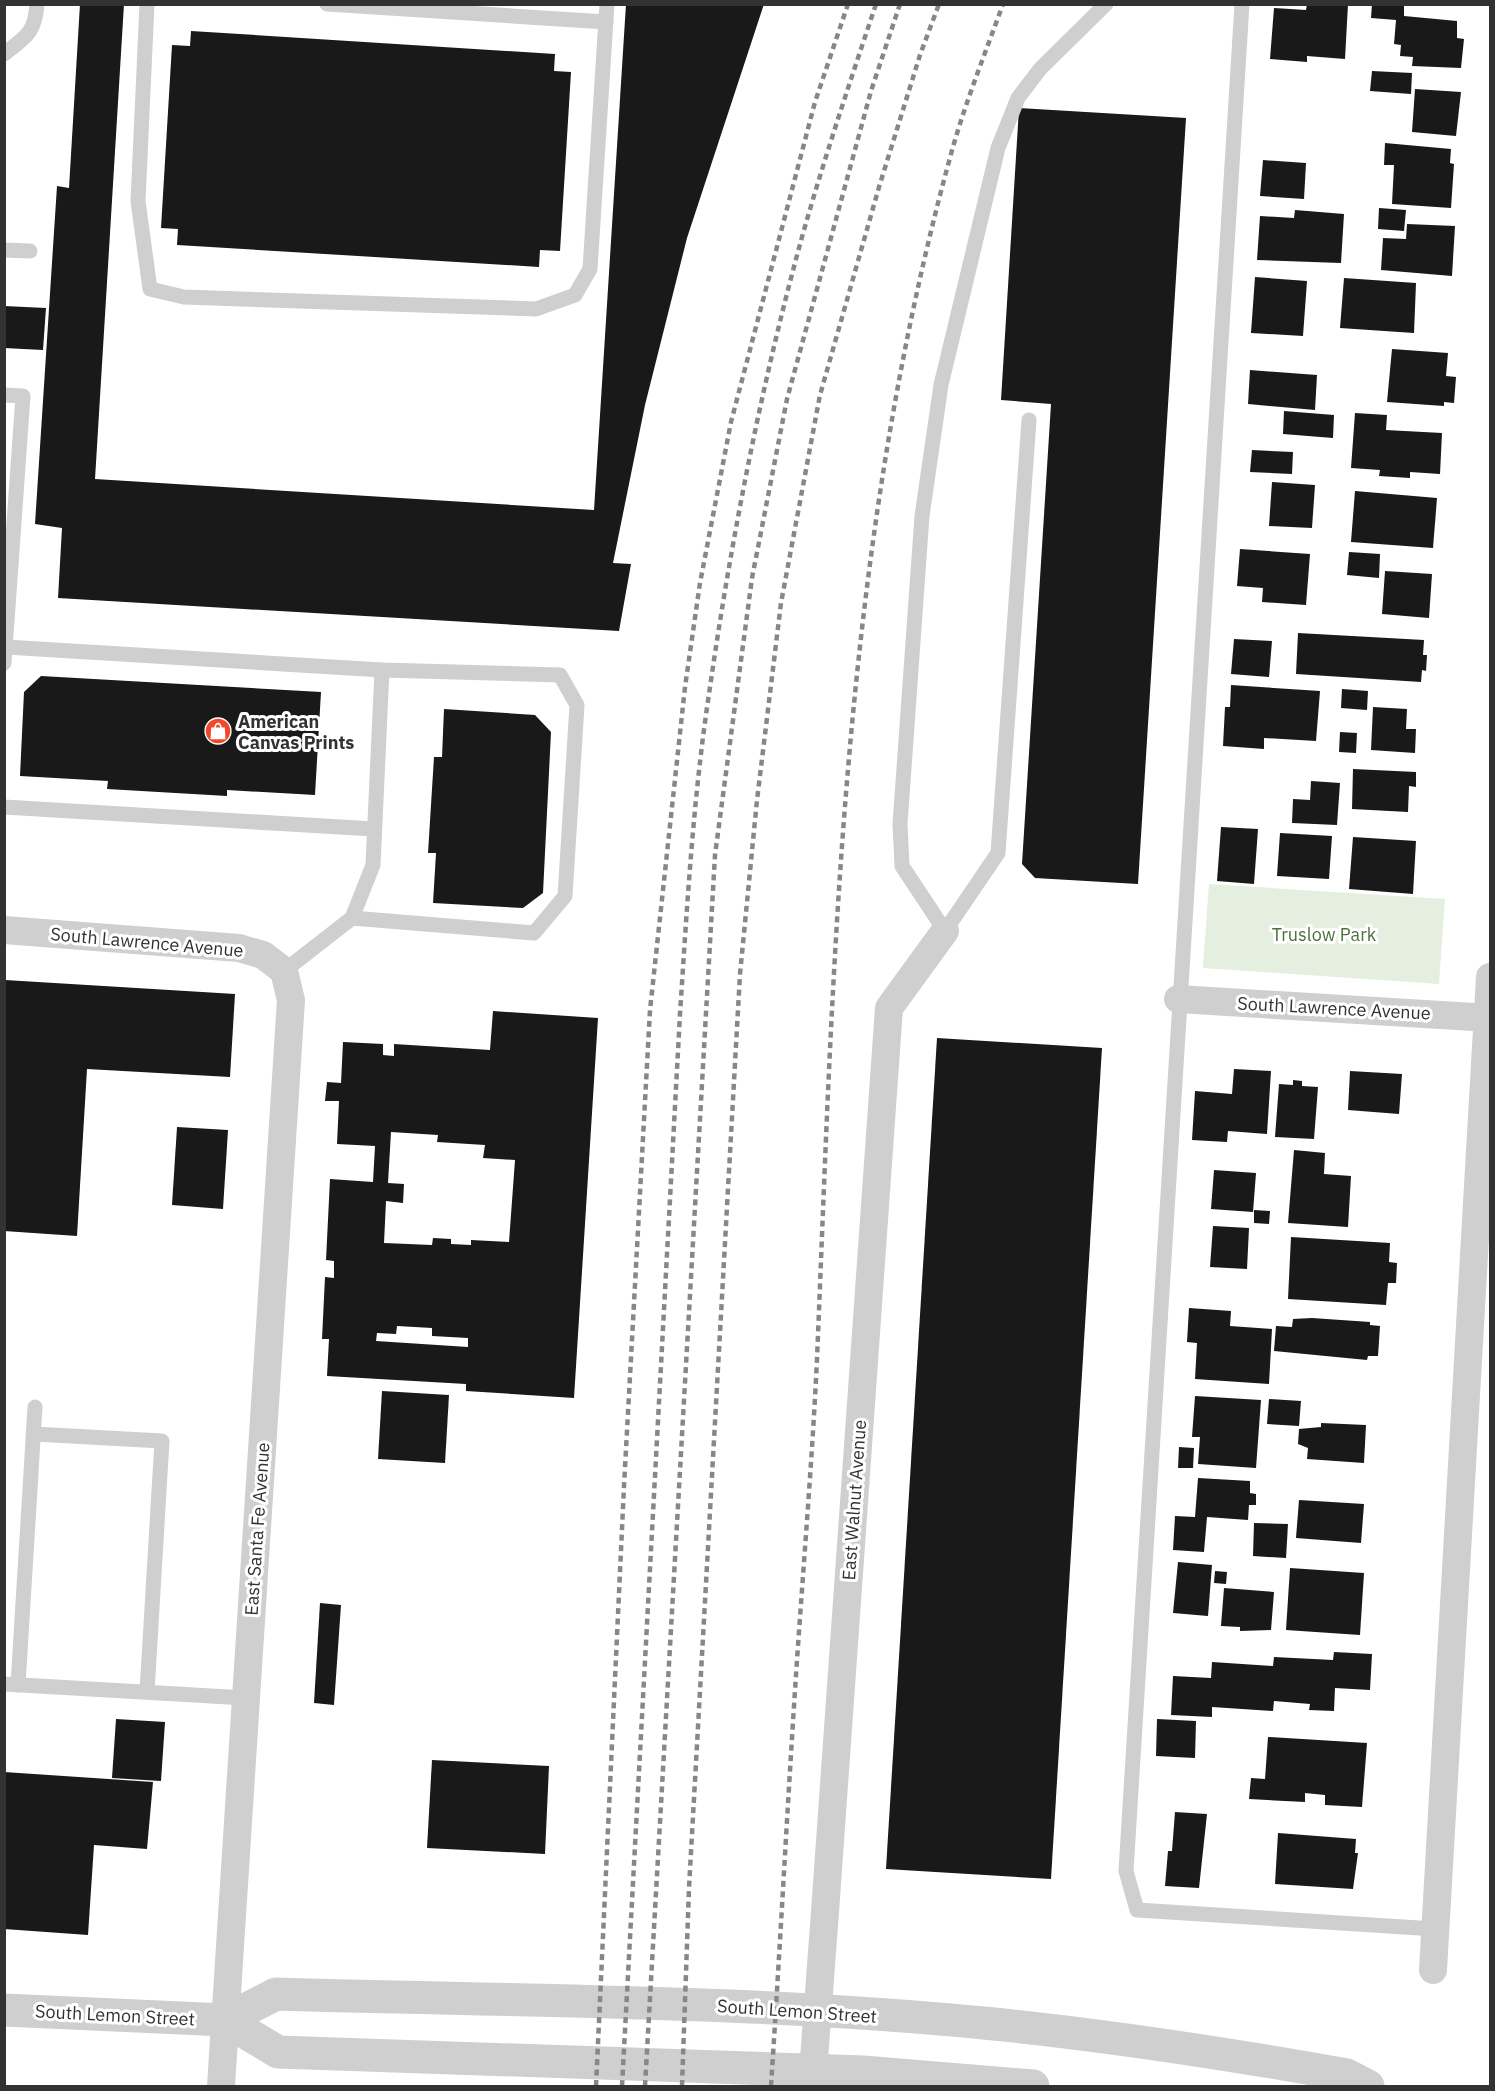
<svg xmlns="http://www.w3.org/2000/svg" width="1495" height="2091" viewBox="0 0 1495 2091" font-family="'IBM Plex Sans',sans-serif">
<rect width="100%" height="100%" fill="#fff"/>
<path fill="#e4efdf" d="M1209,884L1445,899L1439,984L1203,968Z"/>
<g fill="#191919" fill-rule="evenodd">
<path d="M80,4H124L95,479L594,510L626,4H764L687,238L645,405L613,563L631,564L619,631L58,598L62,528L35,524L57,186L69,188Z"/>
<path d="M1307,4H1348L1345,59L1307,56V62L1270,59L1274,8L1306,10Z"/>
<path d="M1372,4H1404V16L1457,21V38L1464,39L1461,68L1412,66L1413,57L1400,56L1401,45L1394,44L1396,20L1371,18Z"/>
<path d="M191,31L555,54L554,71L571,72L560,251L540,250L539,267L177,245L178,229L161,228L172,45L190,46Z"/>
<path d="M1372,71L1412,73L1411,94L1370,91Z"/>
<path d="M1415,89L1461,92L1456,136L1412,132Z"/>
<path d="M1019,108L1186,118L1138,884L1035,878L1022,864L1051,404L1001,400Z"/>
<path d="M1385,143L1451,149L1450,163L1454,164L1451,208L1392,204L1394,165H1384Z"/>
<path d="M1263,160L1306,163L1304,199L1260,196Z"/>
<path d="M1379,208L1406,210L1404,231L1378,229Z"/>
<path d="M1295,210L1344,214L1341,263L1257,260L1260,216L1294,218Z"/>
<path d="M1407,224L1455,226L1452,276L1381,270L1383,238L1406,239Z"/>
<path d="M1255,277L1307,281L1303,336L1251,333Z"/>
<path d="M1344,278L1416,283L1414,333L1340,328Z"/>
<path d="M4,306L46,308L43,350L4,348Z"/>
<path d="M1392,349L1448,353L1446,376L1456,377L1454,403L1444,402V406L1387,402Z"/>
<path d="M1250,370L1317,375L1315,410L1248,404Z"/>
<path d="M1284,411L1334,415L1333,438L1283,434Z"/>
<path d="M1355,413L1387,415L1386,430L1442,433L1440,474L1410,472V478L1379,476L1380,470L1351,468Z"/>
<path d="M1252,450L1293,452L1292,474L1250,472Z"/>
<path d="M1272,482L1315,485L1312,528L1269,526Z"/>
<path d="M1355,491L1437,498L1433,548L1351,542Z"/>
<path d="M1240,549L1310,554L1306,605L1262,602L1263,588L1237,586Z"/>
<path d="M1349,552L1380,554L1379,578L1347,575Z"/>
<path d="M1385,571L1432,574L1429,618L1382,614Z"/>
<path d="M1298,633L1424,640L1423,655H1427L1426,671L1422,670L1421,682L1296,674Z"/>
<path d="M1234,639L1272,641L1269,677L1231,674Z"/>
<path d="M41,676L321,692L315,795L227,790V796L107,789L108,781L20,776L24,692Z"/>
<path d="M1231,685L1320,691L1316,741L1264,738V749L1223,746L1225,707H1230Z"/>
<path d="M1342,689L1368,691L1367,710L1341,708Z"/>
<path d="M1373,707L1407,709L1406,729H1416L1415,753L1371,750Z"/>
<path d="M444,709L535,715L551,732L543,893L523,908L433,903L436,853H428L434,757H442Z"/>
<path d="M1340,732L1357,733L1356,753L1339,752Z"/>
<path d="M1353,769L1416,772V787L1409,786L1408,812L1352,809Z"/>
<path d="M1311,781L1340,783L1337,825L1292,823L1293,799L1310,800Z"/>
<path d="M1221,827L1258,829L1254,884L1217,881Z"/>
<path d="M1280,833L1332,836L1329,879L1277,876Z"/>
<path d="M1353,837L1416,841L1413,894L1349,889Z"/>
<path d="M5,980L235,994L230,1077L87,1069L77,1236L4,1231Z"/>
<path d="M493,1011L598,1018L574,1398L466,1391V1384L327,1376L329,1339H322L325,1277L334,1278V1261L326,1260L330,1179L373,1182L375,1146L337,1144L339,1101H325L327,1082L341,1083L343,1042L383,1044V1055L394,1056V1044L490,1050ZM391,1132L438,1135L437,1142L485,1145L483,1158L515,1160L509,1242L471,1240V1245L451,1244V1239L433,1238L432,1245L384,1243L386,1201L403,1203L404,1184L388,1183ZM397,1326L432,1328V1336L468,1338V1347L376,1341L377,1333L396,1334Z"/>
<path d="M937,1038L1102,1048L1051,1879L886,1869Z"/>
<path d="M1234,1069L1271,1071L1267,1134L1228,1131L1227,1142L1192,1140L1195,1091L1232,1094Z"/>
<path d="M1350,1071L1402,1074L1399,1114L1348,1110Z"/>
<path d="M1293,1080L1302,1081V1086L1318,1087L1314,1139L1275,1137L1279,1084L1293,1085Z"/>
<path d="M177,1127L228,1130L223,1209L172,1205Z"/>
<path d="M1294,1150L1325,1153L1324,1174L1351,1176L1348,1227L1288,1223Z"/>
<path d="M1214,1170L1256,1173L1253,1212L1211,1209Z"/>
<path d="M1254,1210L1270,1211L1269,1224L1254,1223Z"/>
<path d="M1213,1226L1249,1228L1247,1269L1210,1267Z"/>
<path d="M1291,1237L1390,1243L1389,1262L1397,1263L1396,1283H1388L1386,1305L1288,1299Z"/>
<path d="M1189,1308L1231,1311L1230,1326L1272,1329L1269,1384L1195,1379L1197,1343L1187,1342Z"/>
<path d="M1312,1318L1370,1322V1325L1380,1326L1378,1356H1368L1367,1360L1274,1351L1276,1326L1292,1327L1293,1319Z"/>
<path d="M382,1391L449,1395L445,1463L378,1459Z"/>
<path d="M1195,1396L1261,1400L1256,1468L1198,1464L1200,1437H1192Z"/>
<path d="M1269,1399L1301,1401L1299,1426L1267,1424Z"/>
<path d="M1321,1423L1366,1425L1364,1463L1307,1459L1308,1448L1298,1444L1299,1429L1321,1427Z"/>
<path d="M1179,1447L1194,1448L1193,1468H1178Z"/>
<path d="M1198,1478L1250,1481V1493L1256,1494V1505H1249L1248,1520L1207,1517L1204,1552L1173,1550L1175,1516L1195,1517Z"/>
<path d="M1299,1500L1364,1504L1361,1543L1296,1538Z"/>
<path d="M1254,1523L1288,1524L1286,1558L1253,1556Z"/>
<path d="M1178,1562L1212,1565L1208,1616L1173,1613Z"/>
<path d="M1290,1568L1364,1573L1360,1635L1286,1630Z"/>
<path d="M1215,1571L1227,1572L1226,1584L1214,1583Z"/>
<path d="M1224,1588L1274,1592L1271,1630L1240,1631V1627L1221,1626Z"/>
<path d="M320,1603L341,1605L334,1705L314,1703Z"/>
<path d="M1334,1652L1372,1654L1370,1690L1335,1688L1334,1711L1309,1710L1310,1704L1274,1701L1273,1711L1212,1707V1717L1171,1715L1173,1676L1211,1678L1212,1662L1273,1666L1274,1657L1333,1660Z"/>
<path d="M116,1719L165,1722L161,1781L112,1778Z"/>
<path d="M1157,1719L1196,1721L1195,1758L1156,1756Z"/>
<path d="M1268,1737L1367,1743L1362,1807L1325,1805V1795L1305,1793V1802L1249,1799L1251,1778L1265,1779Z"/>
<path d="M432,1760L549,1766L545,1854L427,1848Z"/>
<path d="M4,1772L153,1782L147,1849L94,1845L88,1935L4,1929Z"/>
<path d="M1175,1812L1207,1814L1199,1888L1165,1886L1168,1851H1172Z"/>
<path d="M1278,1833L1356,1839L1355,1853H1358L1353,1889L1275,1884Z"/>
</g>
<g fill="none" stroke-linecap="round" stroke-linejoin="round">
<g stroke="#cfcfcf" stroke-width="15">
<path d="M147,4L138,201L150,289L184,297L536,309L575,295L590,269L607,4"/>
<path d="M327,4L606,22"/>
<path d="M1242,4L1126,1871L1137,1910L1435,1929"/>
<path d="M4,54C26,37 35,33 37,4"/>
<path d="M4,250L30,251"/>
<path d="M4,395L23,396L4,663"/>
<path d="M1029,420L998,853L945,931L902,866L900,824L922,516L941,385L998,148L1018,98L1040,69L1106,4"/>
<path d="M6,647L382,670L560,675L577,705L565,896L534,933L352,918"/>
<path d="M4,807L374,829"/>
<path d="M284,971L352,918L373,865L382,670"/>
<path d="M34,1434L162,1441L147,1692"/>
<path d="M4,1684L246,1698"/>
<path d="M18,1685L35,1407"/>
</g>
<g stroke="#cfcfcf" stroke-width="28">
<path d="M4,930L239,948L263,955L284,971L291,1000L221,2086"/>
<path d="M1178,999L1490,1018"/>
<path d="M825,1912L889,1008L945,931"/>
<path d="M1433,1970L1490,977"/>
</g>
<g stroke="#cfcfcf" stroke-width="33">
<path d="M4,2010L225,2020L278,2052L863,2072L1033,2086"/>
<path d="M225,2020L276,1994C515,2001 756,2000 994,2024C1113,2036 1229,2054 1347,2075L1368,2086"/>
</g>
<g stroke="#878787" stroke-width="4.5" stroke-dasharray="6 4.5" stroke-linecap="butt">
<path d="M596,2086L624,1486L650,1010L685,687L700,583L731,422L815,102L848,4"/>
<path d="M622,2086L680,1014C687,907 693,800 709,694C731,540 761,386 802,237C824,159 850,82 876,4"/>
<path d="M645,2086L715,855L752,578L787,399L871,91L900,4"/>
<path d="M682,2086L689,1888L740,974L757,800L781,603L820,395L879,187L920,55L939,4"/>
<path d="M771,2086C780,1949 787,1812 796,1675C803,1570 812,1464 817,1359C834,951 842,550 951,154C965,103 985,54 1003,4"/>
</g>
<path stroke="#cfcfcf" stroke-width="28" d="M812,2086L825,1912"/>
</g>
<defs>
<symbol id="shop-disc" viewBox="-11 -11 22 22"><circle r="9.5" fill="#f1472b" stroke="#fff"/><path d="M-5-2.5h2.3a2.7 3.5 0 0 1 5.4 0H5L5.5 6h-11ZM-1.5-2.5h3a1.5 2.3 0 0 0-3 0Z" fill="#fff"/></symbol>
</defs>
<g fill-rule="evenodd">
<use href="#shop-disc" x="203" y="716" width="30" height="30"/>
</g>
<g text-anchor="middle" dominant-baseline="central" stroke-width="6" stroke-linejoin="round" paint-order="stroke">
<g font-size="18" font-weight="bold" fill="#323232" stroke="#fff" text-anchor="start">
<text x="238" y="721">American<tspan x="238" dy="21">Canvas Prints</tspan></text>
</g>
<g font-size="18" fill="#49713b" stroke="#fff">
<text x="1324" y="934">Truslow Park</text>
</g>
<g font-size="18" fill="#323232" stroke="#fff">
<text transform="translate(147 942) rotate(5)">South Lawrence Avenue</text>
<text transform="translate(1334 1008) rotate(3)">South Lawrence Avenue</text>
<text transform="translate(854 1500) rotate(-86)">East Walnut Avenue</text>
<text transform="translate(257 1529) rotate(-86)">East Santa Fe Avenue</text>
<text transform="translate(797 2011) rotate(4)">South Lemon Street</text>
<text transform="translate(115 2015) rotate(3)">South Lemon Street</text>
</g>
</g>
<rect width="1495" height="2091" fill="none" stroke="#323232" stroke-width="12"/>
</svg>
